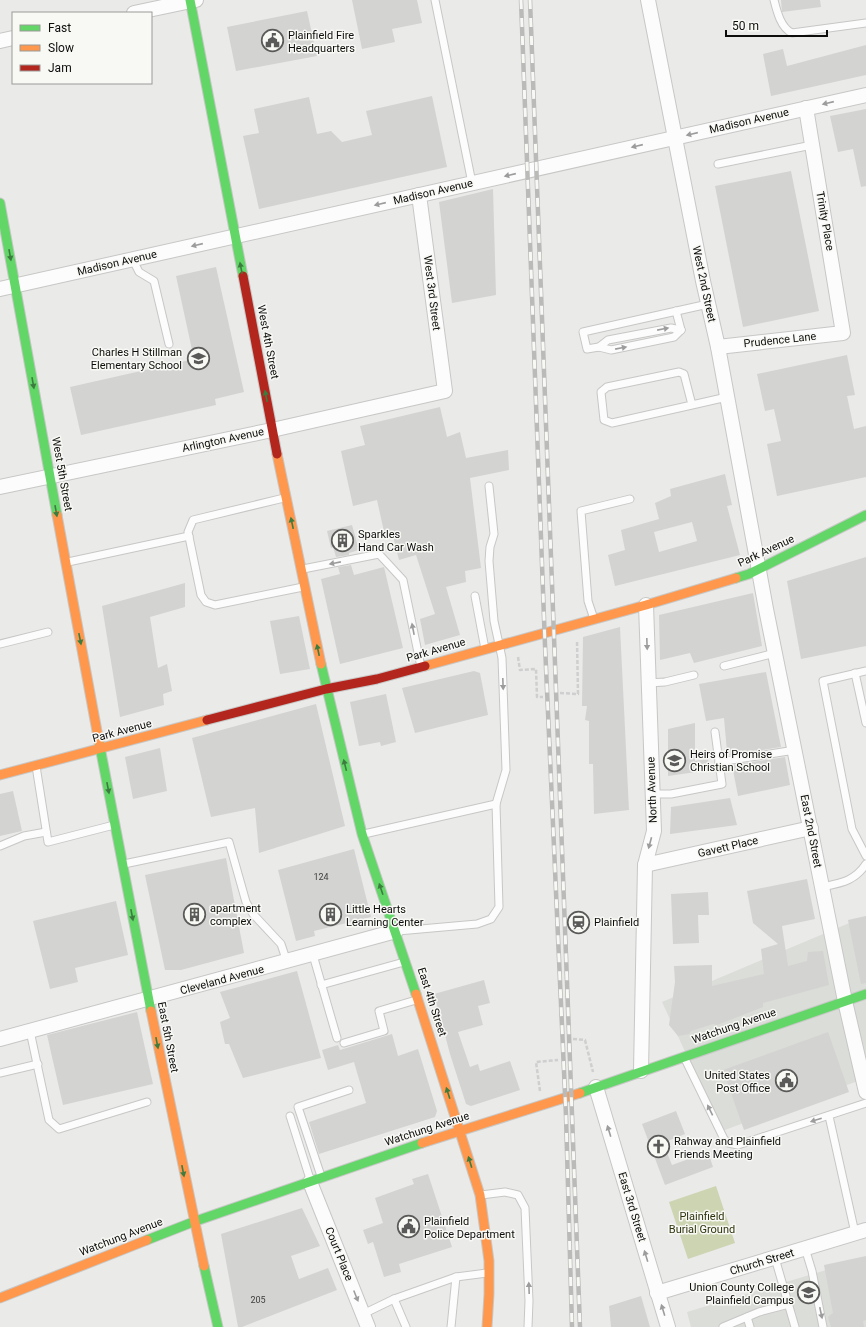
<svg xmlns="http://www.w3.org/2000/svg" width="866" height="1327" viewBox="0 0 866 1327" font-family="Roboto,sans-serif">
<rect width="100%" height="100%" fill="#eaeae9"/>
<g fill="#dbddd8">
<path d="M866,916V1078L722,1131L662,1002Z"/>
<path d="M866,1258V1327H691L687,1312Z"/>
</g>
<path fill="#cdd4b1" d="M716,1186L735,1243L688,1259L669,1202Z"/>
<g fill="#d3d3d2" fill-rule="evenodd">
<path d="M352,0H417L422,23L392,29L395,42L362,49Z"/>
<path d="M781,0H820L821,7L782,12Z"/>
<path d="M307,11L317,56L236,71L227,27Z"/>
<path d="M866,45V75L771,96L763,54L783,49L787,66Z"/>
<path d="M432,96L447,167L259,209L243,136L259,133L254,109L309,97L317,134L331,131L342,142L372,135L366,111Z"/>
<path d="M866,109V186L861,187L853,149L838,152L830,116Z"/>
<path d="M791,171L819,311L743,327L715,186Z"/>
<path d="M493,189L496,295L452,303L439,202Z"/>
<path d="M216,267L244,392L215,399L216,405L81,435L70,387L194,359L176,276Z"/>
<path d="M847,355L855,395L847,396L854,429L866,426V477L777,496L767,444L781,441L774,409L765,411L757,374Z"/>
<path d="M440,407L447,437L460,432L466,458L508,450L509,470L470,478L481,568L465,571L466,582L446,587L460,635L425,645L420,619L435,614L416,555L399,560L393,536H385L377,500L353,506L341,451L365,445L360,426Z"/>
<path d="M725,474L732,505L727,506L740,555L615,586L608,555L625,550L621,530L659,519L655,503L671,496L670,489ZM692,522L697,541L659,552L654,532Z"/>
<path d="M352,525L359,550L349,553V555L336,557L333,547L331,548L327,531Z"/>
<path d="M866,557V646L801,659L787,581Z"/>
<path d="M351,565L354,575L384,567L403,648L340,664L321,579L340,574L338,567Z"/>
<path d="M185,583V607L150,617L158,668L167,664L172,691L163,694L164,705L120,717L102,606Z"/>
<path d="M753,593L762,646L694,663L690,653L660,660L659,615Z"/>
<path d="M299,616L310,669L280,674L270,621Z"/>
<path d="M620,627L629,810L594,814L593,764H589V721L585,720L587,706H582L583,637Z"/>
<path d="M474,671L480,673L488,715L415,733L402,688Z"/>
<path d="M766,672L781,747L730,755L727,752L724,718L706,721L699,684Z"/>
<path d="M386,694L396,742L381,746L380,742L359,746L350,702Z"/>
<path d="M316,704L345,826L259,853L255,808L211,817L192,738Z"/>
<path d="M695,723V761L708,759L710,770L668,776V729Z"/>
<path d="M160,748L167,791L133,799L125,757Z"/>
<path d="M785,757L790,785L738,796L732,765Z"/>
<path d="M13,791L22,831L0,836V794Z"/>
<path d="M730,798L737,825L670,834L671,807Z"/>
<path d="M354,849L371,917L314,931L315,936L296,941L278,870Z"/>
<path d="M226,858L244,953L181,970H165L145,875Z"/>
<path d="M807,879L815,919L782,926L788,966L807,961L808,952L823,951L829,985L763,1003V1007L717,1025L713,1024L691,1031L689,1034L678,1036L669,1025L675,982L674,966L712,965V986L764,974L761,949L778,944L753,923L747,891Z"/>
<path d="M708,892L709,915H698L699,943L673,944L671,894Z"/>
<path d="M116,901L128,955L75,968L78,982L50,989L33,921Z"/>
<path d="M866,916V983L861,984L848,920Z"/>
<path d="M297,971L321,1058L243,1078L229,1044H225L220,1022L230,1018L220,992Z"/>
<path d="M484,980L490,1003L478,1006L483,1025L458,1032L470,1067L478,1064L480,1071L510,1061L520,1090L471,1106L466,1104L450,1054L434,994Z"/>
<path d="M137,1012L153,1084L63,1105L47,1035Z"/>
<path d="M828,1032L849,1092L744,1130L723,1070Z"/>
<path d="M392,1034L398,1056L418,1049L437,1111L435,1117L319,1154L309,1122L366,1103L354,1062L328,1070L322,1050L338,1045L340,1050Z"/>
<path d="M676,1111L685,1134L663,1143L672,1165L708,1152L713,1167L665,1185L642,1124Z"/>
<path d="M428,1174L452,1247L399,1264L401,1272L384,1277L373,1242L368,1244L363,1230L383,1223L375,1198L414,1184L412,1179Z"/>
<path d="M302,1208L320,1246L291,1256L299,1279L328,1268L337,1290L242,1327H238L221,1234Z"/>
<path d="M866,1256V1320L863,1321L864,1327H831L828,1317L833,1313L824,1265Z"/>
<path d="M641,1296L650,1327H611L609,1306Z"/>
</g>
<g fill="none" stroke-linecap="round" stroke-linejoin="round">
<defs>
<g id="lane">
<path d="M435,0L472,183"/>
<path d="M774,0C777,12 781,28 792,33L866,23"/>
<path d="M718,164L812,145"/>
<path d="M133,260L139,272L154,281L169,344"/>
<path d="M676,311L681,330"/>
<path d="M681,330L674,337L611,350L599,347L587,349L583,332L708,304"/>
<path d="M599,347L608,340L671,328L681,330"/>
<path d="M692,405L612,423L604,420L601,392L607,387L679,372L684,374L692,405L727,397"/>
<path d="M284,498L193,520L188,532L201,595L206,602L215,605L303,587"/>
<path d="M68,562L189,536"/>
<path d="M303,569L379,554L403,580L421,667"/>
<path d="M475,596L485,649"/>
<path d="M594,619L588,601L581,511L630,499"/>
<path d="M0,644L48,632"/>
<path d="M724,666L775,653"/>
<path d="M866,671L823,681L852,829L866,856"/>
<path d="M855,673L866,723"/>
<path d="M648,683L665,682L694,675"/>
<path d="M719,762L795,750"/>
<path d="M36,766L48,842L114,825"/>
<path d="M652,794H671L722,784L715,732"/>
<path d="M364,834L496,804"/>
<path d="M0,846L24,836L46,832"/>
<path d="M124,864L229,842L246,902L253,914L281,944L287,962"/>
<path d="M822,887C841,883 855,881 866,864"/>
<path d="M398,931L477,924L491,919L499,907L496,804L506,770L502,658L494,621L489,561L490,547L494,534L489,486"/>
<path d="M313,955L337,1038"/>
<path d="M321,985L404,962"/>
<path d="M30,1031L49,1120L59,1129L147,1102"/>
<path d="M344,1043L384,1031L379,1011L416,1000"/>
<path d="M685,1059L724,1139L728,1143L738,1145L866,1103"/>
<path d="M0,1073L38,1064"/>
<path d="M290,1116L310,1179"/>
<path d="M829,1116L855,1233"/>
<path d="M321,1176L298,1107L349,1090"/>
<path d="M481,1195L505,1192L518,1195L525,1208L529,1301L528,1327"/>
<path d="M805,1248L812,1271L823,1327"/>
<path d="M775,1258L795,1327"/>
<path d="M394,1299L406,1327"/>
<path d="M363,1314L394,1299L456,1277L487,1273"/>
<path d="M747,1317L750,1327"/>
<path d="M451,1327L456,1277"/>
<path d="M723,1327L759,1312L789,1304"/>
</g>
<g id="street">
<path d="M648,0L703,281L718,347L766,609L845,1001L866,1092"/>
<path d="M134,13L196,0"/>
<path d="M0,41L13,38"/>
<path d="M0,289L866,95"/>
<path d="M718,347L843,333L806,108"/>
<path d="M0,487L272,430L445,391L419,195"/>
<path d="M645,865L811,828"/>
<path d="M0,1039L396,931"/>
<path d="M641,1071L645,865L654,831L646,605"/>
<path d="M596,1087L668,1327"/>
<path d="M310,1182L368,1327"/>
<path d="M657,1293L866,1230"/>
</g>
<g id="fast">
<path d="M190,0L243,276"/>
<path d="M0,203L57,515"/>
<path d="M736,578L749,574L866,515"/>
<path d="M321,664L362,834L416,994"/>
<path d="M99,742L151,1011"/>
<path d="M580,1093L866,994"/>
<path d="M147,1240L193,1222L422,1143"/>
<path d="M204,1266L218,1327"/>
</g>
<g id="slow">
<path d="M277,454L321,664"/>
<path d="M57,515L99,742"/>
<path d="M425,666L646,605L736,578"/>
<path d="M0,775L207,720"/>
<path d="M416,994L480,1195L489,1261V1294L487,1327"/>
<path d="M151,1011L204,1266"/>
<path d="M422,1143L580,1093"/>
<path d="M0,1298L147,1240"/>
</g>
<g id="jam">
<path d="M243,276L277,454"/>
<path d="M207,720L326,689L377,679L425,666"/>
</g>
</defs>
<use href="#lane" stroke="#c7c7c6" stroke-width="9"/>
<use href="#street" stroke="#c7c7c6" stroke-width="16"/>
<use href="#fast" stroke="#c7c7c6" stroke-width="11"/>
<use href="#slow" stroke="#c7c7c6" stroke-width="11"/>
<use href="#jam" stroke="#c7c7c6" stroke-width="11"/>
<g stroke="#cecfce" stroke-width="2.5" stroke-dasharray="4 2" stroke-linecap="butt">
<path d="M518,657L520,670L536,669L537,697H543"/>
<path d="M560,693L578,694L577,640"/>
<path d="M573,1039L585,1040L593,1072"/>
<path d="M540,1091L536,1062L558,1060"/>
</g>
<use href="#lane" stroke="#fcfcfc" stroke-width="7"/>
<use href="#street" stroke="#fcfcfc" stroke-width="14"/>
<use href="#fast" stroke="#63d668" stroke-width="9"/>
<use href="#slow" stroke="#ff974d" stroke-width="9"/>
<use href="#jam" stroke="#b3261e" stroke-width="9"/>
<defs>
<g id="rail">
<path d="M521,0L545,645L566,1116L572,1327"/>
<path d="M530,0L580,1327"/>
</g>
</defs>
<use href="#rail" stroke="#babab9" stroke-width="4.5"/>
<use href="#rail" stroke="#f8f9f5" stroke-width="3" stroke-dasharray="9" stroke-linecap="butt"/>
</g>
<defs><path id="oneway-solid" d="M-6-.8H1V-3.2L6.5 0L1 3.2V.8H-6Z"/></defs>
<g fill="#9c9c9c">
<use href="#oneway-solid" transform="translate(828 103) rotate(167)"/>
<use href="#oneway-solid" transform="translate(692 134) rotate(167)"/>
<use href="#oneway-solid" transform="translate(637 146) rotate(167)"/>
<use href="#oneway-solid" transform="translate(510 175) rotate(167)"/>
<use href="#oneway-solid" transform="translate(380 204) rotate(167)"/>
<use href="#oneway-solid" transform="translate(197 245) rotate(167)"/>
<use href="#oneway-solid" transform="translate(663 329) rotate(-11)"/>
<use href="#oneway-solid" transform="translate(621 348) rotate(-11)"/>
<use href="#oneway-solid" transform="translate(335 563) rotate(169)"/>
<use href="#oneway-solid" transform="translate(413 629) rotate(-101)"/>
<use href="#oneway-solid" transform="translate(647 644) rotate(88)"/>
<use href="#oneway-solid" transform="translate(503 684) rotate(88)"/>
<use href="#oneway-solid" transform="translate(650 843) rotate(105)"/>
<use href="#oneway-solid" transform="translate(710 1110) rotate(-116)"/>
<use href="#oneway-solid" transform="translate(816 1120) rotate(162)"/>
<use href="#oneway-solid" transform="translate(609 1131) rotate(-107)"/>
<use href="#oneway-solid" transform="translate(646 1256) rotate(-107)"/>
<use href="#oneway-solid" transform="translate(529 1288) rotate(-92)"/>
<use href="#oneway-solid" transform="translate(356 1296) rotate(68)"/>
<use href="#oneway-solid" transform="translate(663 1310) rotate(-107)"/>
<use href="#oneway-solid" transform="translate(821 1313) rotate(78)"/>
</g>
<g fill="#3c7c3f">
<use href="#oneway-solid" transform="translate(10 255) rotate(80)"/>
<use href="#oneway-solid" transform="translate(241 268) rotate(-101)"/>
<use href="#oneway-solid" transform="translate(33 383) rotate(80)"/>
<use href="#oneway-solid" transform="translate(266 396) rotate(-101)"/>
<use href="#oneway-solid" transform="translate(56 511) rotate(80)"/>
<use href="#oneway-solid" transform="translate(292 523) rotate(-102)"/>
<use href="#oneway-solid" transform="translate(80 639) rotate(79)"/>
<use href="#oneway-solid" transform="translate(318 650) rotate(-102)"/>
<use href="#oneway-solid" transform="translate(345 765) rotate(-104)"/>
<use href="#oneway-solid" transform="translate(108 788) rotate(79)"/>
<use href="#oneway-solid" transform="translate(381 889) rotate(-109)"/>
<use href="#oneway-solid" transform="translate(132 915) rotate(79)"/>
<use href="#oneway-solid" transform="translate(157 1043) rotate(79)"/>
<use href="#oneway-solid" transform="translate(448 1093) rotate(-108)"/>
<use href="#oneway-solid" transform="translate(470 1162) rotate(-107)"/>
<use href="#oneway-solid" transform="translate(183 1171) rotate(79)"/>
</g>
<defs>
<symbol id="civic-ring" viewBox="-11 -11 22 22"><circle r="9.5" fill="#f8f9f5" stroke="#5a5a59" stroke-width="1.5"/><path d="M-.6-6.5H3V-4.5H.6V-3L4-1V1h2V6H-6V1h2V-1L-.6-3ZM-1.2 2.5V6h2.4V2.5Z" fill="#5a5a59"/></symbol>
<symbol id="school-ring" viewBox="-11 -11 22 22"><circle r="9.5" fill="#f8f9f5" stroke="#5a5a59" stroke-width="1.5"/><path d="M0-5L7-2L0 1L-7-2ZM-4 1L0 2.5L4 1V4Q0 6-4 4Z" fill="#5a5a59"/></symbol>
<symbol id="building-ring" viewBox="-11 -11 22 22"><circle r="9.5" fill="#f8f9f5" stroke="#5a5a59" stroke-width="1.5"/><path d="M-4-6H4V6H1V3H-1V6H-4ZM-2.5-4.3h1.7v1.8h-1.7ZM.8-4.3h1.7v1.8H.8ZM-2.5-1h1.7V.8h-1.7ZM.8-1h1.7V.8H.8Z" fill="#5a5a59"/></symbol>
<symbol id="station-ring" viewBox="-11 -11 22 22"><circle r="9.5" fill="#f8f9f5" stroke="#5a5a59" stroke-width="1.5"/><path d="M-3-6H3Q5-6 5-4V2Q5 4 3 4L4.5 6H3L1.5 4h-3L-3 6H-4.5L-3 4Q-5 4-5 2V-4Q-5-6-3-6ZM-3.5-4v3h7v-3ZM-3.5 1v1.5H-2V1ZM2 1v1.5H3.5V1Z" fill="#5a5a59"/></symbol>
<symbol id="church-ring" viewBox="-11 -11 22 22"><circle r="9.5" fill="#f8f9f5" stroke="#5a5a59" stroke-width="1.5"/><path d="M-1.2-6h2.4v3.5h3.3v2.4h-3.3V6h-2.4V-.1h-3.3v-2.4h3.3Z" fill="#5a5a59"/></symbol>
<symbol id="university-ring" viewBox="-11 -11 22 22"><circle r="9.5" fill="#f8f9f5" stroke="#5a5a59" stroke-width="1.5"/><path d="M0-5L7-2L0 1L-7-2ZM-4 1L0 2.5L4 1V4Q0 6-4 4Z" fill="#5a5a59"/></symbol>
</defs>
<g fill-rule="evenodd">
<use href="#civic-ring" x="260" y="28" width="25" height="25"/>
<use href="#school-ring" x="186" y="346" width="25" height="25"/>
<use href="#building-ring" x="330" y="528" width="25" height="25"/>
<use href="#school-ring" x="662" y="748" width="25" height="25"/>
<use href="#building-ring" x="182" y="902" width="25" height="25"/>
<use href="#building-ring" x="318" y="902" width="25" height="25"/>
<use href="#station-ring" x="566" y="910" width="25" height="25"/>
<use href="#civic-ring" x="774" y="1068" width="25" height="25"/>
<use href="#church-ring" x="646" y="1134" width="25" height="25"/>
<use href="#civic-ring" x="396" y="1214" width="25" height="25"/>
<use href="#university-ring" x="796" y="1280" width="25" height="25"/>
</g>
<g text-anchor="middle" dominant-baseline="central" stroke-width="3" stroke-linejoin="round" paint-order="stroke">
<g font-size="9" fill="#3e3e3e">
<text x="321" y="877">124</text>
<text x="258" y="1300">205</text>
</g>
<g font-size="11" fill="#0d0d0c" stroke="#f8f9f5" text-anchor="start">
<text x="288" y="35">Plainfield Fire<tspan x="288" dy="13">Headquarters</tspan></text>
<text x="182" y="352" text-anchor="end">Charles H Stillman<tspan x="182" dy="13">Elementary School</tspan></text>
<text x="358" y="534">Sparkles<tspan x="358" dy="13">Hand Car Wash</tspan></text>
<text x="690" y="754">Heirs of Promise<tspan x="690" dy="13">Christian School</tspan></text>
<text x="210" y="908">apartment<tspan x="210" dy="13">complex</tspan></text>
<text x="346" y="909">Little Hearts<tspan x="346" dy="13">Learning Center</tspan></text>
<text x="594" y="922">Plainfield</text>
<text x="770" y="1075" text-anchor="end">United States<tspan x="770" dy="13">Post Office</tspan></text>
<text x="674" y="1141">Rahway and Plainfield<tspan x="674" dy="13">Friends Meeting</tspan></text>
<text x="424" y="1221">Plainfield<tspan x="424" dy="13">Police Department</tspan></text>
<text x="794" y="1287" text-anchor="end">Union County College<tspan x="794" dy="13">Plainfield Campus</tspan></text>
</g>
<g font-size="11" fill="#0d0d0c" stroke="#f8f9f5">
<text transform="translate(749 121) rotate(-13)">Madison Avenue</text>
<text transform="translate(433 192) rotate(-13)">Madison Avenue</text>
<text transform="translate(825 221) rotate(80)">Trinity Place</text>
<text transform="translate(117 263) rotate(-13)">Madison Avenue</text>
<text transform="translate(704 284) rotate(78)">West 2nd Street</text>
<text transform="translate(432 293) rotate(83)">West 3rd Street</text>
<text transform="translate(780 340) rotate(-6)">Prudence Lane</text>
<text transform="translate(268 342) rotate(79)">West 4th Street</text>
<text transform="translate(223 440) rotate(-12)">Arlington Avenue</text>
<text transform="translate(62 474) rotate(80)">West 5th Street</text>
<text transform="translate(766 551) rotate(-25)">Park Avenue</text>
<text transform="translate(436 650) rotate(-16)">Park Avenue</text>
<text transform="translate(122 731) rotate(-15)">Park Avenue</text>
<text transform="translate(652 790) rotate(-92)">North Avenue</text>
<text transform="translate(811 831) rotate(79)">East 2nd Street</text>
<text transform="translate(728 847) rotate(-13)">Gavett Place</text>
<text transform="translate(222 980) rotate(-15)">Cleveland Avenue</text>
<text transform="translate(432 1002) rotate(72)">East 4th Street</text>
<text transform="translate(734 1026) rotate(-19)">Watchung Avenue</text>
<text transform="translate(168 1037) rotate(79)">East 5th Street</text>
<text transform="translate(427 1129) rotate(-18)">Watchung Avenue</text>
<text transform="translate(632 1207) rotate(73)">East 3rd Street</text>
<text transform="translate(121 1237) rotate(-21)">Watchung Avenue</text>
<text transform="translate(339 1254) rotate(68)">Court Place</text>
<text transform="translate(762 1262) rotate(-17)">Church Street</text>
</g>
<g font-size="11" fill="#2e330d" stroke="#f8f9f5">
<text x="702" y="1216">Plainfield<tspan x="702" dy="13">Burial Ground</tspan></text>
</g>
</g>
<rect x="12" y="12" width="140" height="72" fill="#f8f9f5" stroke="#9a9b98"/>
<rect x="20" y="25" width="20" height="6" fill="#63d668" stroke="#9a9b98"/>
<text x="48" y="32" font-size="12" fill="#0d0d0c">Fast</text>
<rect x="20" y="45" width="20" height="6" fill="#ff974d" stroke="#9a9b98"/>
<text x="48" y="52" font-size="12" fill="#0d0d0c">Slow</text>
<rect x="20" y="65" width="20" height="6" fill="#b3261e" stroke="#9a9b98"/>
<text x="48" y="72" font-size="12" fill="#0d0d0c">Jam</text>
<path d="M726 30v6h101v-6" fill="none" stroke="#0d0d0c" stroke-width="2"/>
<text x="732" y="30" font-size="12" fill="#0d0d0c" stroke="#f8f9f5" stroke-width="3" paint-order="stroke">50 m</text>
</svg>
